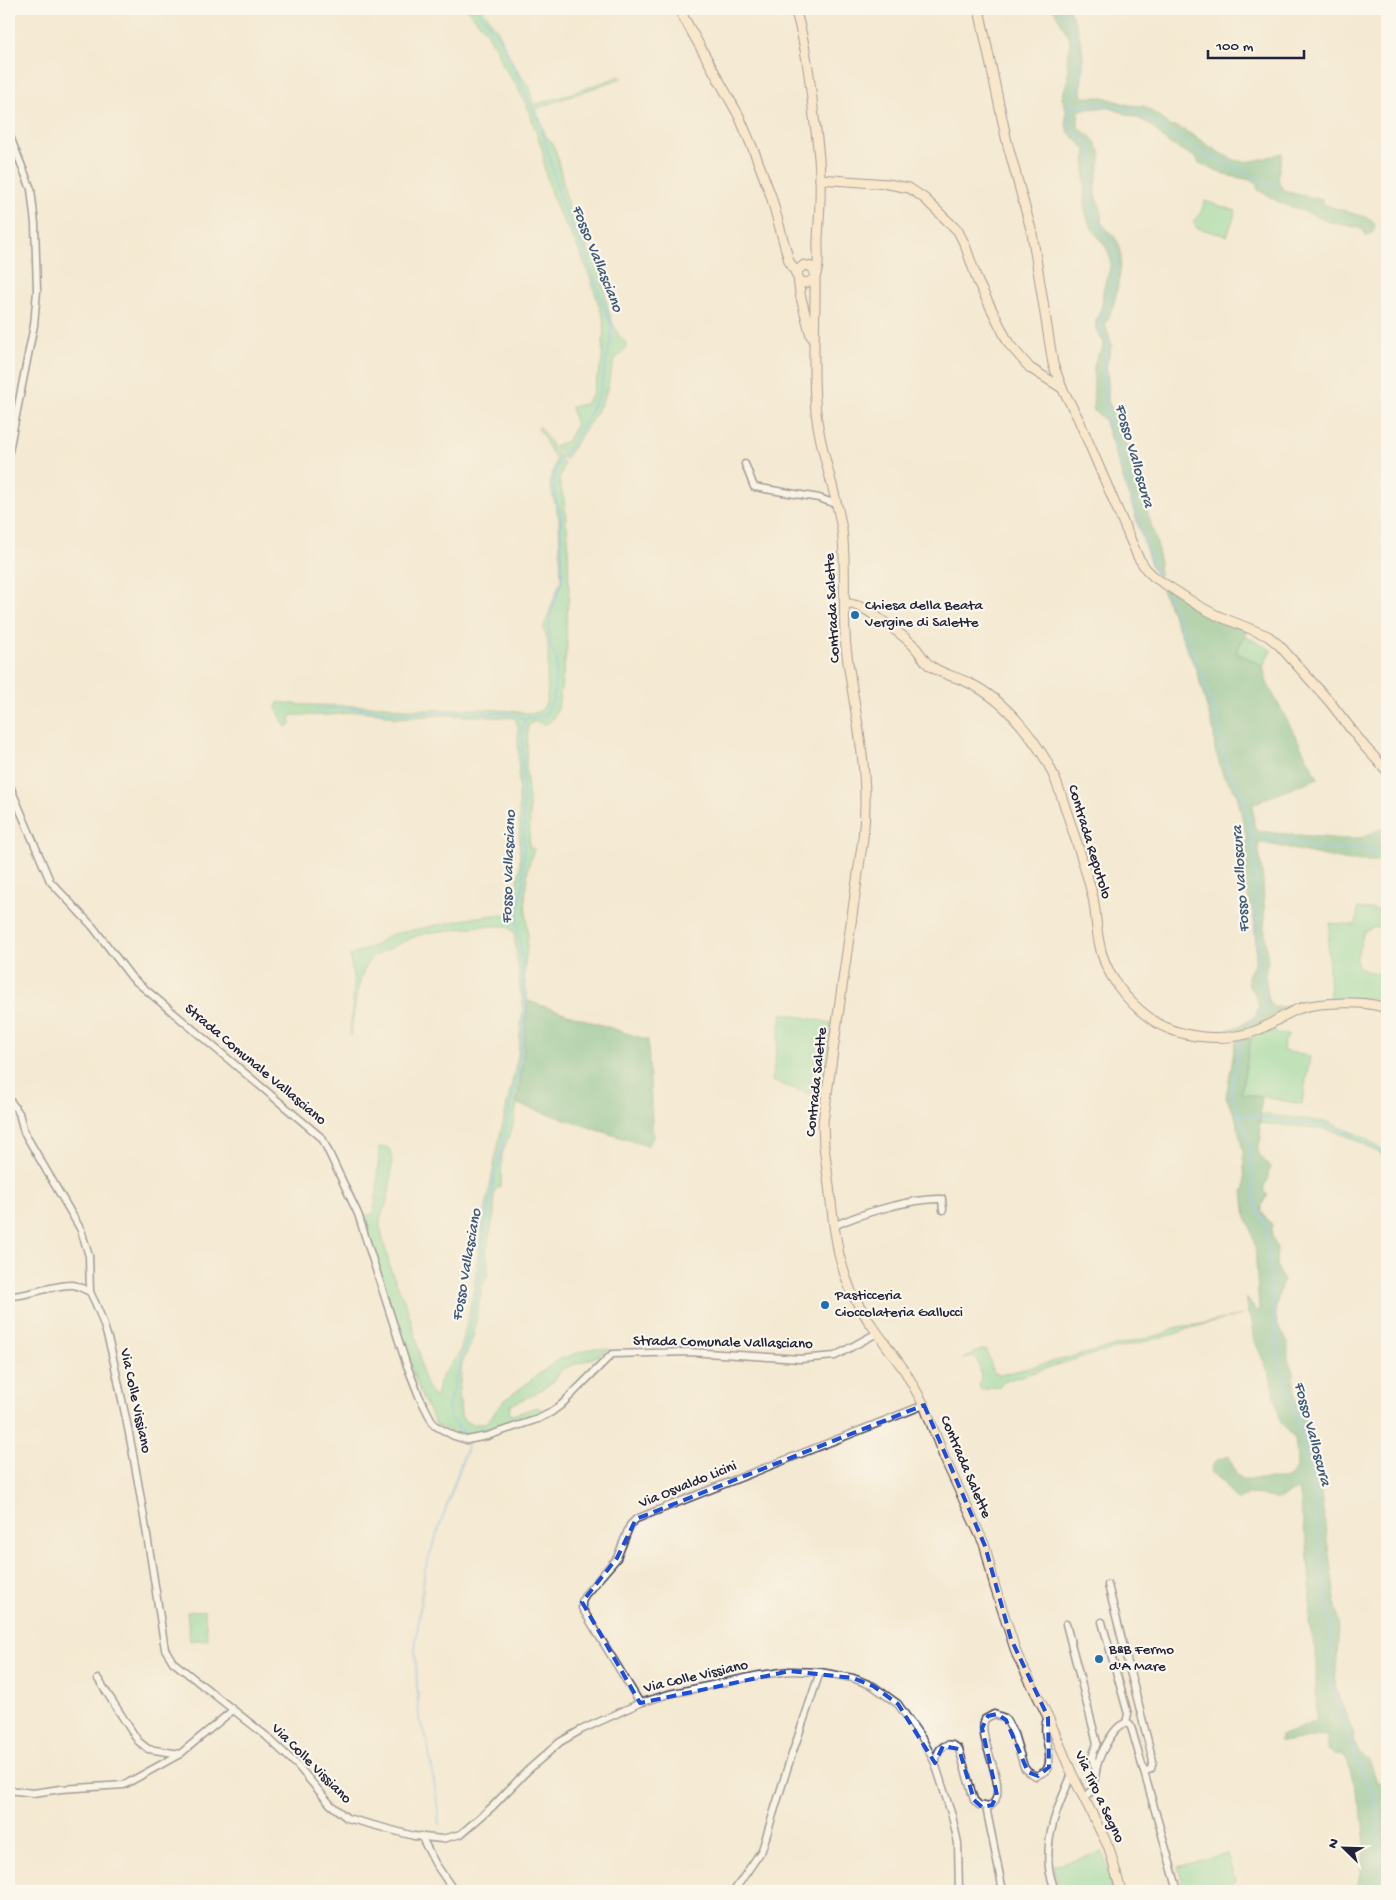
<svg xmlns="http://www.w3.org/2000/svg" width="1396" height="1900" viewBox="0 0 1396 1900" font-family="'Gochi Hand',sans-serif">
<rect width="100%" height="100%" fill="#fbf7ec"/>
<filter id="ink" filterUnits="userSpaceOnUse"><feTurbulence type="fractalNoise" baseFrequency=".02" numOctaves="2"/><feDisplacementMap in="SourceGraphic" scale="10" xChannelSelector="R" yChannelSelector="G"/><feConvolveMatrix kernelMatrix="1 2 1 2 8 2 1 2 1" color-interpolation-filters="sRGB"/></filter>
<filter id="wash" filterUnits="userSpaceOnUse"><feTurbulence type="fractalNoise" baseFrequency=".0096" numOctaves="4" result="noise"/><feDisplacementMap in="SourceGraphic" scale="20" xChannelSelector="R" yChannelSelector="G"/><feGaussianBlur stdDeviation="1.12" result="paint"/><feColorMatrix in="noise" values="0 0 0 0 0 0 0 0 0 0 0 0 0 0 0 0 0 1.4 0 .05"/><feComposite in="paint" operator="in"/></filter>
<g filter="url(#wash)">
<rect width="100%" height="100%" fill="#f4e9d2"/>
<g fill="#83d99c" stroke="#527e6c">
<path d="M467,9H482L498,31L513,64L530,88L532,101L535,104L558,98L620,76L622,78L535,109L541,121L545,135L553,144L557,156L570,215C574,221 585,228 586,231C587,238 586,244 588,250C591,257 599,262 600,269C605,290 608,331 627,343L625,349L614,361L606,393L598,410L565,460L555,446L567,441L576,426L571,407L585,404L592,395L602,361L604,321L590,277L579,250L560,215L552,196L544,167L543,152L530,113L519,90L502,64L497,51L487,32Z"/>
<path d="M1205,201L1236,211L1227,236L1197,228L1193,221L1200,215Z"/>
<path d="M540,427L564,464L559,481L564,500L568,536L569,591L566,629L567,646L558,709L552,720L544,725C537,721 534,720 528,726L526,768L530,814L529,847L534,849L528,868L525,900L528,937L524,975L528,1001L522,1070L514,1123L502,1154L501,1185L494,1192V1214L486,1252L488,1263L487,1276L482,1286L474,1334L462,1365L459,1391L461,1416L465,1421L471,1424H485L504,1401L544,1370L560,1359L590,1349H610L593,1358L562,1369L554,1381L533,1395L510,1405L509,1413L513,1415L537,1407L541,1409L542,1415L497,1431L476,1436H460L436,1425L422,1397L411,1368L364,1227L362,1214L373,1215L377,1192L379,1147L388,1148L391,1151C393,1168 391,1187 386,1204C383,1211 379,1219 380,1227L390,1268L406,1305L413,1327L419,1350L422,1372L426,1385L434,1397H436L441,1377L460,1352L474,1288L480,1237L498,1145L518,1056L523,1004L520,987L514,932L506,926H481L428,933L416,936L374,956C358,967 354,1017 350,1036L354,985L350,956L378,944L388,935L472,918L508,913C516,898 518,882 520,866L518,727L515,718L446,715L395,718L379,713L359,711L331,715H292L290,719L291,724L286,727L276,708L278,702L304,705L371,706C383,704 396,709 409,709C443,711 477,707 511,711C520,712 534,716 541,710C550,702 547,685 547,674C548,660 551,641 543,629L561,580L559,519L550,484L556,460L538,428Z"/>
<path d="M1245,636L1271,650L1263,666L1236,652Z"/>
<path d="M1358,908L1387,911V929L1375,927L1364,932L1356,960C1359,973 1372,972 1383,973L1382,993L1379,998L1330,999L1328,948L1330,923L1356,925Z"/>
<path d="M782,1013L832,1023L822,1098L772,1081Z"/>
<path d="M1266,1030L1289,1035L1284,1042L1283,1051L1310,1056L1302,1104L1241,1093L1251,1038Z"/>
<path d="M1261,1114L1328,1122L1363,1137L1387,1152V1158C1367,1146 1348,1135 1325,1129L1259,1123Z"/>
<path d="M1242,1315L1187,1329L1175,1334L1083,1357L1002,1382L999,1387L981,1390L979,1386C983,1377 980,1361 972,1356L962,1360C969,1355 979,1349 987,1350L993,1372L1000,1375L1166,1333L1177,1327L1202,1324Z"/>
<path d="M204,1610L208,1639L190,1641L187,1612Z"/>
<path d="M1387,1781V1879L1382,1794L1377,1783Z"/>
<path d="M1103,1852L1113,1891H1060L1053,1866Z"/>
<path d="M1227,1853L1235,1881L1231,1883L1233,1891H1212L1210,1889L1200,1891H1185L1178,1867Z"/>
</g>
<g fill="#6ab984" stroke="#466e60">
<path d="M1053,9H1069C1078,27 1084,45 1083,65C1083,75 1080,87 1082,97H1104L1128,105L1144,106L1160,117L1171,127L1174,126C1196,133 1220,158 1240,161C1254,163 1270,156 1283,153C1269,198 1288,190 1322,200L1323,204L1371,219L1375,225L1373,232L1367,237L1363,230L1359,228L1325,221L1309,213L1280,203L1258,190L1256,184L1251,180L1224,175L1199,163L1195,157L1168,143L1149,124L1140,119L1107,107L1079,110L1078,127L1092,138L1101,153L1096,186V198L1102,211L1101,222C1107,230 1117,237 1120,247C1124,263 1115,311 1105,324L1112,345L1106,366L1108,380V401L1111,407L1116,412L1122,439L1127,443L1158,547L1160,576L1154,573L1151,565L1104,419L1093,410L1094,366L1098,354L1102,350L1104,342C1101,338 1097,334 1096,329C1094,317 1101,314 1102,304C1103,300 1102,296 1103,292C1104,280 1112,271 1110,258C1108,243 1094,237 1089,223C1081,207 1085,169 1086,150L1068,132L1066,124V109L1062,98L1068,78L1067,57L1070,47L1069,37Z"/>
<path d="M1160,585L1247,630L1236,652L1263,666L1267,683L1318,778L1253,804L1254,826L1258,830L1268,832L1343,839L1364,837L1387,825V861H1349L1258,842L1263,880L1266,946L1268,961L1265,974L1269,1002L1273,1007L1293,1006L1249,1030L1228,1032L1227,1030C1241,1026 1264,1018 1257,999C1254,990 1247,988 1248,978C1248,972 1254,968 1255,961C1256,953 1256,943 1255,934C1255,926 1254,916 1252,908C1248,894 1242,886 1243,871L1247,870L1246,835L1237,794L1223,775L1215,750L1214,733L1209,715L1197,672Z"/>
<path d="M528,1001L648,1040L653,1138L647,1146L517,1104L522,1070Z"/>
<path d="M1251,1038L1241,1093L1262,1098L1259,1123L1261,1138L1258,1149L1259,1154L1270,1167L1268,1173V1181L1264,1185V1190L1268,1195C1258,1207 1261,1215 1272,1224V1237L1277,1248L1276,1265L1283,1279L1276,1306V1317L1278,1326L1288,1341V1359L1293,1371L1295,1397L1301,1413L1310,1428V1442L1316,1460L1317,1482L1321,1494L1339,1628L1335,1688L1354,1734L1355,1744L1358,1750L1369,1761L1382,1794L1387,1891H1357L1365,1844L1361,1808L1347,1759L1341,1754L1335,1756L1327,1750V1734C1314,1737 1291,1743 1279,1741L1280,1736C1293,1732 1303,1726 1316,1721V1650L1309,1625L1310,1582L1306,1537L1302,1517L1300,1494L1297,1490L1278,1499L1253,1494L1246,1496L1237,1501L1221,1480L1211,1472L1212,1466L1217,1460L1229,1456L1236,1473L1242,1479H1285L1292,1475L1296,1468L1297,1457L1295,1439L1281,1423L1270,1376L1253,1337V1324L1247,1312L1248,1308L1245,1296L1256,1311L1259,1310L1255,1246L1250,1226L1246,1218L1243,1192L1245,1189L1243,1152L1235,1115L1226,1097L1235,1045L1237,1040Z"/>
</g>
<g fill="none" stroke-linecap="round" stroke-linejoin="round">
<g stroke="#68afdf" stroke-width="2">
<path d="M1061,9L1072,29L1081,72L1072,102L1069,127C1076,133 1087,140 1091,148C1097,161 1089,177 1090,190C1090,199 1096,224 1101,231C1106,239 1114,246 1116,257C1118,273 1106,308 1099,323L1109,344L1103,365L1106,415L1131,498L1156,574"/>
<path d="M1072,107L1101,104L1136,111L1188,145L1210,157L1228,164L1276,187"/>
<path d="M1167,589L1181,627L1201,672L1216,717L1222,747L1229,772L1245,802L1255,855L1256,917L1260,969L1266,1005L1247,1025"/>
<path d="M316,709L356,708L401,713H500L515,715L525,719"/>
<path d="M1252,834L1317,848L1337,850L1357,848L1387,853"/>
<path d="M1241,1041L1231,1091L1249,1139L1255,1203L1265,1224L1279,1362L1302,1433L1313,1475L1318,1534L1331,1632L1327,1670L1354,1754L1378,1807L1381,1891"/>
<path d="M1240,1114L1290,1122L1327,1125L1351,1135L1387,1155"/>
<path d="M467,1437L450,1418L448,1406L468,1335L480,1277L483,1239L493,1185L519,1069L526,1002L522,980V960L517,921L523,882L524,846L522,729L525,719L545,715L553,700L557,662L551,646L549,628L551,614L562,581L561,515L556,500L554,480L555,472L560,458L567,451L586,420L600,392L611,340V325L581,243L563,209L540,122C526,99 518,74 506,50C499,35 486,21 476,9"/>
<path d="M439,1825L436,1792L427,1740L419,1719L415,1649L425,1569L469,1441"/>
</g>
</g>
</g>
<g filter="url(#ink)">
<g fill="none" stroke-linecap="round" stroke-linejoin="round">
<defs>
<g id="street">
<path d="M9,134L31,189L35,224L37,291L34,325L9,451"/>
<path d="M745,464L754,487L819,498L836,504"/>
<path d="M9,784L50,881L93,927L132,978L322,1138L358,1214L406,1363L419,1396L434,1425L454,1436L467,1440L487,1436L538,1419L550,1413L561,1405L612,1354L689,1352L800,1359L835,1356L877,1333"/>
<path d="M9,1099L19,1113L24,1132L81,1230L89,1256L90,1292"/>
<path d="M834,1226C861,1213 914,1198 942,1199L943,1210"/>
<path d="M9,1296C30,1296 50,1285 72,1285C78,1285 85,1290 90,1292C109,1328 115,1369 124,1409C141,1488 152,1569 165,1649L173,1662L265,1735L298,1766L330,1804L347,1818L414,1836L442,1839L461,1834L492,1807L527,1771L560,1742L581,1730L640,1703L669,1694L760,1675L790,1671L820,1672L853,1678L873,1686L898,1704L923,1740L935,1763L952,1816L958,1843L959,1891"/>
<path d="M1108,1585L1153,1761L1151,1769L1144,1772"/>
<path d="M1102,1622L1128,1714L1126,1723"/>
<path d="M1066,1624L1097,1743L1092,1757L1096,1772"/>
<path d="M98,1679L138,1741L148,1749L180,1754"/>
<path d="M640,1703L582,1608V1602L585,1595L617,1558L630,1525L636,1519L924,1405"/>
<path d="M1126,1723L1130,1725L1132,1730L1178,1891"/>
<path d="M936,1761C937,1748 947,1739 959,1749L974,1800L979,1805L989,1807C1014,1792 975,1739 985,1719L994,1714L1005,1718L1014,1734L1024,1767L1028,1772L1036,1776L1046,1771C1056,1755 1039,1734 1048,1717"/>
<path d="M9,1790L33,1793L61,1789L124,1785L180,1754L233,1710"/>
<path d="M1084,1798C1096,1791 1094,1777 1097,1766C1100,1754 1114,1725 1126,1723"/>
<path d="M986,1807L1003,1891"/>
<path d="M421,1836L435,1863L454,1891"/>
<path d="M734,1891L762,1850L788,1766L820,1672"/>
<path d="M1055,1891C1053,1884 1050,1876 1049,1868C1045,1834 1059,1804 1072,1774"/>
</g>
<g id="secondary">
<path d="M679,9L739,116L756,156L771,196L789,261L797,275"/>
<path d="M795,9C806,44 810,80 814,117C817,138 820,158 820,178C821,199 819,219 818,239C817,252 823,280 806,283L800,281L797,275L798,270L804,265L812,267L815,273"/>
<path d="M979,9L1007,142L1032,233L1053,364L1062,388L1078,418L1138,557L1146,569L1154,577L1199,606L1216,615L1268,636L1279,645L1329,701L1365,747L1387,771"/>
<path d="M820,179L888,184L909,188L924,198L958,231L965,245L978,282L1009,344L1030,368L1062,388"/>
<path d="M815,276C816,321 811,367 816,412C820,452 836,490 842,530C847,569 842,608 846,647C854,713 871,770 863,838L823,1122L824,1146L834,1226L839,1255L845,1275L852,1294L868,1320L905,1371L924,1405L944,1457L985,1546L994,1584L1017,1655L1048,1717L1072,1774L1109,1848L1121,1891"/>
<path d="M798,278L800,294L811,336"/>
<path d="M845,603C850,604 856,605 861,607C871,612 904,636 912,644C918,650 922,657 927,663C937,673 954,676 967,682C998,696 1022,723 1041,752C1055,773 1062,798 1070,822C1078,847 1087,872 1093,898C1096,912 1096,927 1099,942C1104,973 1126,1001 1151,1019C1179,1039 1227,1043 1258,1030C1273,1024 1285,1013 1301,1008C1321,1002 1368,1000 1387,1009"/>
</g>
</defs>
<use href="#street" stroke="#424052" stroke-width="9"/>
<use href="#secondary" stroke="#424052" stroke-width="11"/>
<use href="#street" stroke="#fff" stroke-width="6"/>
<use href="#secondary" stroke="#fce5c4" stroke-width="9"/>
</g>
</g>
<path d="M0 0H1396V1900H0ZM924,1405L985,1546L1011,1639L1048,1717L1049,1767L1038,1776L1028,1772L1006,1720L997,1714L988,1716L982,1728L997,1795L992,1805L982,1807L974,1800L959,1749L943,1746L935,1763L898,1704L873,1686L853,1678L790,1671L640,1703L582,1602L617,1558L636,1519Z" fill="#f4e9d2" fill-opacity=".55" fill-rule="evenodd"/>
<path fill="none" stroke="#1d4ed8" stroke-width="4" stroke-dasharray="10 6" stroke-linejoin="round" d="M924,1405L985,1546L1011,1639L1048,1717L1049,1767L1038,1776L1028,1772L1006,1720L997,1714L988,1716L982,1728L997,1795L992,1805L982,1807L974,1800L959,1749L943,1746L935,1763L898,1704L873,1686L853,1678L790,1671L640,1703L582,1602L617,1558L636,1519Z"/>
<g fill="#1f6fb2" stroke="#fbf7ec" stroke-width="2">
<circle cx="855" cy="615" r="5"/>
<circle cx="825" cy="1305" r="5"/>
<circle cx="1099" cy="1659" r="5"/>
</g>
<g text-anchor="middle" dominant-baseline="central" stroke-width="4.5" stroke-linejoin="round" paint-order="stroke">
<g font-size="15" fill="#22223b" stroke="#fbf7ec" text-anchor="start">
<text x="865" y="606">Chiesa della Beata<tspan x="865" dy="17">Vergine di Salette</tspan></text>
<text x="835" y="1296">Pasticceria<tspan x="835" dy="17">Cioccolateria Gallucci</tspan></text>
<text x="1109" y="1650">B&amp;B Fermo<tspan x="1109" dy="17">d'A Mare</tspan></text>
</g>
<g font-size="15" fill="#22223b" stroke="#fbf7ec">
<text transform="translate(833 608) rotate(-93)">Contrada Salette</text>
<text transform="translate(1089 842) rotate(73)">Contrada Reputolo</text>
<text transform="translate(255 1065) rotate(40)">Strada Comunale Vallasciano</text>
<text transform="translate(817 1082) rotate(-84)">Contrada Salette</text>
<text transform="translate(723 1343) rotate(1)">Strada Comunale Vallasciano</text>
<text transform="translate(135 1401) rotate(78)">Via Colle Vissiano</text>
<text transform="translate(965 1467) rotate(67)">Contrada Salette</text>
<text transform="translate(688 1485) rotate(-22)">Via Osvaldo Licini</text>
<text transform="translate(696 1677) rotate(-13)">Via Colle Vissiano</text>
<text transform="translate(311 1764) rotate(45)">Via Colle Vissiano</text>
<text transform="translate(1099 1797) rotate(65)">Via Tiro a Segno</text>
</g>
<g font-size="16" font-style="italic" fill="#3e5a7d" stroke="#fbf7ec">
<text transform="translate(596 259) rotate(68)">Fosso Vallasciano</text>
<text transform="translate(1133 456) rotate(74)">Fosso Valloscura</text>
<text transform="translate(510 867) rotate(-88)">Fosso Vallasciano</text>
<text transform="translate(1242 879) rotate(-94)">Fosso Valloscura</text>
<text transform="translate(468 1265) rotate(-80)">Fosso Vallasciano</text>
<text transform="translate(1311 1434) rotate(75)">Fosso Valloscura</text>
</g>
</g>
<rect width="1396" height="1900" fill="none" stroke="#fbf7ec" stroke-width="30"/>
<g transform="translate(1344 1848) rotate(293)" stroke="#fbf7ec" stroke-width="4" paint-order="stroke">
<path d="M0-4L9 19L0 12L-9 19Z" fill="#22223b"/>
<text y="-8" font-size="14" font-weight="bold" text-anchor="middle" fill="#22223b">N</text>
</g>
<path d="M1208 50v8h96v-8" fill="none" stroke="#22223b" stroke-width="2.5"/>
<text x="1216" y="50" font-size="15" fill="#22223b" stroke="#fbf7ec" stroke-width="4" paint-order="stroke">100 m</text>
</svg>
